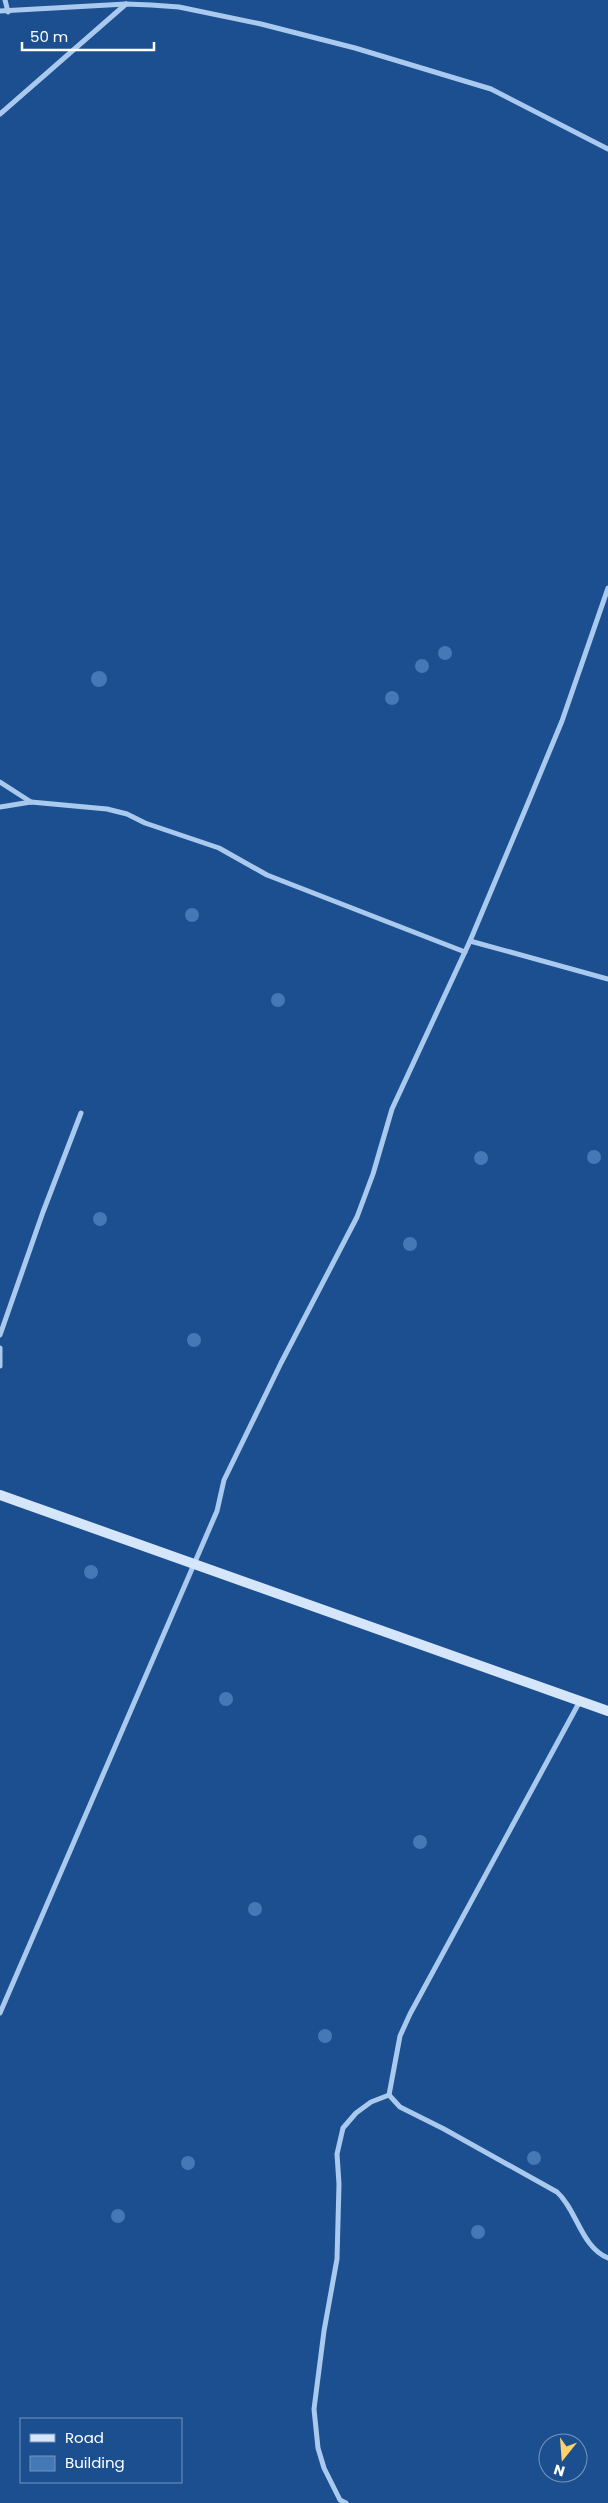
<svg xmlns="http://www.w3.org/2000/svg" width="608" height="2503" viewBox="0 0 608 2503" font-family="Poppins,sans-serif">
<rect width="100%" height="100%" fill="#1b4f8f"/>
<g fill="#4478b7">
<circle cx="445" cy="653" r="7"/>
<circle cx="422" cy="666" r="7"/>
<circle cx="99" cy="679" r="8"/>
<circle cx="392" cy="698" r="7"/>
<circle cx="192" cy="915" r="7"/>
<circle cx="278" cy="1000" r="7"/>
<circle cx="594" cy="1157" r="7"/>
<circle cx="481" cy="1158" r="7"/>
<circle cx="100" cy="1219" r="7"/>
<circle cx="410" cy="1244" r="7"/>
<circle cx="194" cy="1340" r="7"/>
<circle cx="91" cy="1572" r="7"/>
<circle cx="226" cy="1699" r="7"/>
<circle cx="420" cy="1842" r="7"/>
<circle cx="255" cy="1909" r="7"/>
<circle cx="325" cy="2036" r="7"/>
<circle cx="534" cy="2158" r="7"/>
<circle cx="188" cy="2163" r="7"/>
<circle cx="118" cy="2216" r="7"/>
<circle cx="478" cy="2232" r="7"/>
</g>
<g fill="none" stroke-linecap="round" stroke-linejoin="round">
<g stroke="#a9c9ee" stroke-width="5">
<path d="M5,0L8,12"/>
<path d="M0,11L126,4L151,5L179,7L261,24L355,48L491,89L608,149"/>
<path d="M0,114L126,4"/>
<path d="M0,782L31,802"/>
<path d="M0,807L31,802L107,809L127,814L145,823L219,848L267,875L465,952"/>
<path d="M470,941L608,979"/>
<path d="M0,1335L43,1212L81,1113"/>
<path d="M0,1348V1366"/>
<path d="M0,2013L217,1511L224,1480L281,1363L357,1217L373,1174L392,1109L470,941L528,803L562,721L608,588"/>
<path d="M389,2095L400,2036L410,2014L580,1701"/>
<path d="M389,2095L400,2107L444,2129L557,2192C577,2210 581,2247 608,2258"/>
<path d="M346,2503L340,2500L324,2468L318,2448L314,2409L324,2331L337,2259L339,2184L337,2154L343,2128L356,2113L371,2102L389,2095"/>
</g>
<path stroke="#d6e6fa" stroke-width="10" d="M0,1495L608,1711"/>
</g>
<rect x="20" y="2418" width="162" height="65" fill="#1b4f8f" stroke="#7695bc"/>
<rect x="30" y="2434" width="25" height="8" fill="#d6e6fa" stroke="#7695bc"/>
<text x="65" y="2443" font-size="15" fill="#ffffff">Road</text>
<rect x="30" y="2456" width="25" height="15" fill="#4478b7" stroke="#7695bc"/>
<text x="65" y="2468" font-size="15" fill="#ffffff">Building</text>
<g transform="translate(563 2458) rotate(197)"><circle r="24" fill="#1b4f8f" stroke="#7695bc"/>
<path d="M0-4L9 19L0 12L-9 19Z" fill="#ffd166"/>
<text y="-8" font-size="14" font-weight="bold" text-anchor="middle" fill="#ffffff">N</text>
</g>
<path d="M22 42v8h132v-8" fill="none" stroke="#ffffff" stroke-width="2.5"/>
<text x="30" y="42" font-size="15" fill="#ffffff" stroke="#1b4f8f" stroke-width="4" paint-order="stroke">50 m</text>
</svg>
